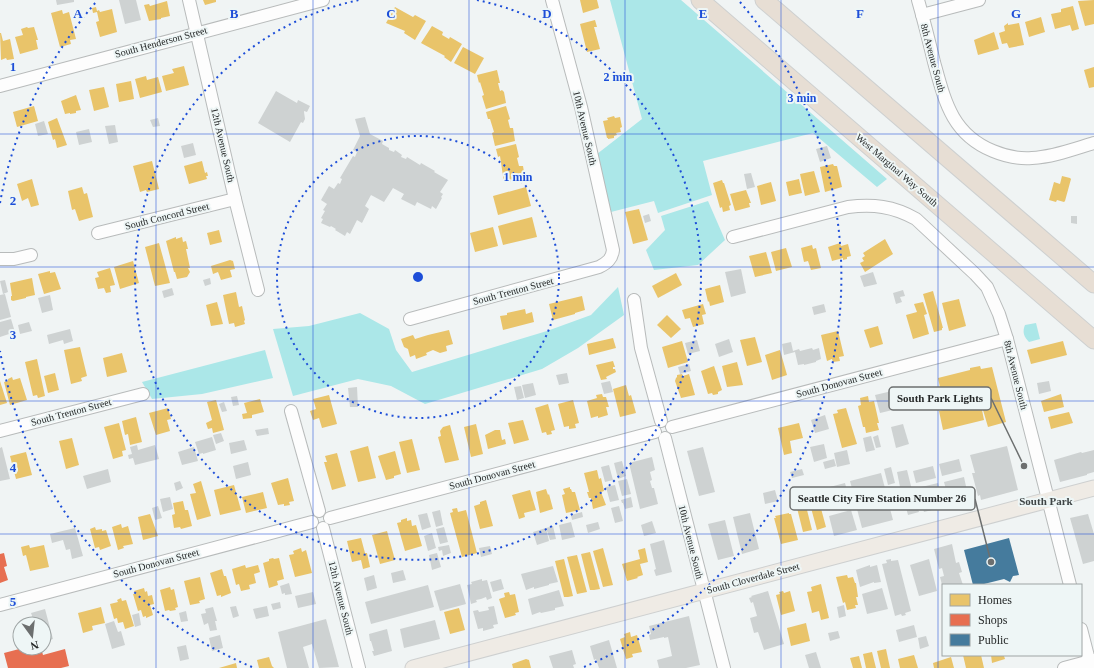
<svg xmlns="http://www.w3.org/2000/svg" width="1094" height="668" viewBox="0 0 1094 668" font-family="'Times New Roman',serif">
<rect width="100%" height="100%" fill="#f0f4f4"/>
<g fill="#abe7e8">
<path d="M610,0H681L887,179L877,187L813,133L703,161L712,195L658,213L654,201L611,212L597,154L642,119Z"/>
<path d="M708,201L725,240L698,265L654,270L646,250L665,230L661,216Z"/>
<path d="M618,287L624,315L578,348L542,369L425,404L391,386L358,379L293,396L273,329L309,326L360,313L389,329L396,350L412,372L547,331L591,315Z"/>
<path d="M1036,323L1040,339L1029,342C1024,337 1022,332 1025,325Z"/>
<path d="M265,350L273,378L202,394L152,399L142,382Z"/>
</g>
<g fill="#e9c46a">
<path d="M203,0H216V2L205,5Z"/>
<path d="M580,0H597L599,8L583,13Z"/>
<path d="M1094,0V24L1085,26L1078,1Z"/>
<path d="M167,1L170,16L161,18V19L149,21L144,5L149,4L150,6Z"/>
<path d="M1073,6L1079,29L1072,31L1070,25L1055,29L1051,14L1061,12V9Z"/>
<path d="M96,7L97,11L99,10L100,12L112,9L117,32L100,37L96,22L99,21L97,12L93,13L92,8Z"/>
<path d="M395,7L413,17L415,15L426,21L415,40L404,33L405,31L386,23Z"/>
<path d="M62,10L63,14L69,12L76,39L70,40L71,44L60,47L51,13Z"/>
<path d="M1041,17L1045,32L1029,37L1025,22Z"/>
<path d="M595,20L597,27H594L600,49L587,52L580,24Z"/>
<path d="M1008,23V25L1019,23L1024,45L1009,48L1007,43L1002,44L999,33L1005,31L1004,26Z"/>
<path d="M432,26L443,32L442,35L449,39L450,37L462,44L451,62L444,57L445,56L421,43Z"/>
<path d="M27,27L28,28L34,27L38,40H36L38,49L20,54L15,37L23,35L21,29Z"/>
<path d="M994,32L999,49L978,55L974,40Z"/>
<path d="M0,33H1L3,41L10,39L14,59L7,60L6,58L1,60Z"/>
<path d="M463,47L484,58L475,74L454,63Z"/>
<path d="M184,66L189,85L166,91L162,76L174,73L172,69Z"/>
<path d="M1094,67V87L1089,88L1084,70Z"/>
<path d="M497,70L500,83H498L500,91L502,90L504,92L506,103L486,109L482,96L484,95L480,82L479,83L477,75Z"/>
<path d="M146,76L147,80L158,77L162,92L140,98L135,79Z"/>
<path d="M131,81L134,99L119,102L116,84Z"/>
<path d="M104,87L109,107L94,111L89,90Z"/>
<path d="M76,95L81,110L76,111V113L70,114V113L65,114L61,101Z"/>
<path d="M34,106L38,121L17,127L13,112Z"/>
<path d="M506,106L510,119L508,120L510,128H513L515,141L495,146L492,133L494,132L490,119H488L486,112Z"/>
<path d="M614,116L615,118L620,117L622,127L620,128L621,132L616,133L617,135L614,136V138L608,139V138H607L603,121L608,120L607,118Z"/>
<path d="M57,118L67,145L57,148L55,139L53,140L48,122Z"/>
<path d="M516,144L519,157L517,158L519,166H523L525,178L504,183L500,156L498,157L496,149Z"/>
<path d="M152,161L159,189L147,192L146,190L140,192L133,166Z"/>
<path d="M202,161L205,173L207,172L208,176H206L207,179L189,184L184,166Z"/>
<path d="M833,164L834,166H837L842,187L825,192L820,167Z"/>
<path d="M814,171L820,192L805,196L800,174Z"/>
<path d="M1062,176L1070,178L1071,179L1065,201L1064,202L1057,200L1056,202L1049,200L1054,182L1060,184Z"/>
<path d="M32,179L39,205L31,207L28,198L22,201L17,184Z"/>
<path d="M799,179L802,193L789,196L786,182Z"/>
<path d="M722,180L723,183H724L731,205L729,206L730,210L723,212L722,207L720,208L713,183Z"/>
<path d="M771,182L776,201L761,205L757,186Z"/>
<path d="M82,187L84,194L87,193L93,217L79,221L75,209L72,210L68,191Z"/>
<path d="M526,187L531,206L498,215L493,196Z"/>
<path d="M746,190L751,203H749L750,207L735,211L730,194Z"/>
<path d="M639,209L648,240L633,244L625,212Z"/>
<path d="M532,217L537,237L503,245L498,226Z"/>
<path d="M493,227L498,246L475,252L470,233Z"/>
<path d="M219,230L222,242L210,245L207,233Z"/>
<path d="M176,237V239L182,237L183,242L186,241L188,249H186L190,268H188L190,272L187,277L177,279L175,272H174L166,241Z"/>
<path d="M885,239L893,254L865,272L860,263L864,261L862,258L865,256L863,253Z"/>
<path d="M159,243L170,283L155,286L145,247Z"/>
<path d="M840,243L841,246L848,244L851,256L847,257V259L843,260V258L832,261L828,247Z"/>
<path d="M812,245L813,249L816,248L821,268L811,270L808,261L804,262L801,248Z"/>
<path d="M786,248L792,267L776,271L771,252Z"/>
<path d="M766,252L772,273L755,277L749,256Z"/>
<path d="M230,260L233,261L235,269L230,270L232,277L221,280L218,272L213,274L211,266Z"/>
<path d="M133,261L139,283L120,289L114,267Z"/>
<path d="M110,268L115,285L110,286L111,292L106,293L104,288L98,289L95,278L99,277L97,272Z"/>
<path d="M50,271V273L55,272L61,289L44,294L38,274Z"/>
<path d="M676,273L682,285L658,298L652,286Z"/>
<path d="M32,278L35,295L26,297V298L13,301L11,300V296H12L10,283Z"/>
<path d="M720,285L724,302L710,306L709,301L708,302L705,289Z"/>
<path d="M933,291L943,328H942V330L934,332L923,294Z"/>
<path d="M236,292L239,307L242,306L245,320L244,321L245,324L235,327L234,323L229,324L223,295Z"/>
<path d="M582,296L585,310L575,313V314L553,320L549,304Z"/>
<path d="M959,299L966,326L949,331L942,303Z"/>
<path d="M217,302L223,324L211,326L206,305Z"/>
<path d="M923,302L927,314L924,315L929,334L913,339L906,315L917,312L914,304Z"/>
<path d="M703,304L706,314L702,315L704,324L693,327L690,318L685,319L682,310Z"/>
<path d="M525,309L526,314L532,312L534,322L503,330L500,316L507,315V313Z"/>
<path d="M667,315L681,329L671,338L657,325Z"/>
<path d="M878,326L883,344L870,348L864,330Z"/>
<path d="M449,330L453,344L446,346L447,351L440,353L433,350L426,353L427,355L416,359L415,355L410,357L408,349L404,347L401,339L413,335L415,339L428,335L429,341L428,335Z"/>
<path d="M838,331L844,356L839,357L840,361L833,362L832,359L827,361L821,335Z"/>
<path d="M755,337L762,362L747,366L740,340Z"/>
<path d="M613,338L616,348L589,355L587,344Z"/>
<path d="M682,341L688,362L668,368L662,347Z"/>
<path d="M1063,341L1067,355L1031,364L1027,350Z"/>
<path d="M80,347L87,376L81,378L82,381L71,384L64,350Z"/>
<path d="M780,350L787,375L772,380L765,355Z"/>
<path d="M122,353L127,372L107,377L103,358Z"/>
<path d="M37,359L45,396L38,398L37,395L33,396L25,362Z"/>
<path d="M613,361L615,367H613V369H615L616,372L606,377L607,379L601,380L596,365Z"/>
<path d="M737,362L743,385L727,387L722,366Z"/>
<path d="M714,366L722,390L718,392V394L713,395L712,393L708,394L701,371Z"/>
<path d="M980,366L981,369L992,367L1006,422L988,427L983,410H982L984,420L943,430L939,411L980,401L977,388L942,397L938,378L970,370V368Z"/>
<path d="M55,373L59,390L48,393L44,376Z"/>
<path d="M682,374L683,376L689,374L695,395L681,398L675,381L676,378L677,377V375Z"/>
<path d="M12,377L13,380L20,378L27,400L10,405L4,382L8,381V379Z"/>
<path d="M0,381L7,403L0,405Z"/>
<path d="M626,385L629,396L631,395L636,413L620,417L613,389Z"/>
<path d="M602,394L603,397H606L609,407H606L608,415L598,418V416L591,418L587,401L597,398L596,395Z"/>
<path d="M1061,394L1064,407L1044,412L1041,401Z"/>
<path d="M329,395L337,424L322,428L319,418L313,420L310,411L316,409L313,399Z"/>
<path d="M868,396L869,402L874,401L879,423H877L879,430L866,433L865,427H863L858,406L861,405L860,398Z"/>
<path d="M260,399L264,412L252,415V418L243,419L242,414L247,413L244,403Z"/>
<path d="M216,400L224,430L213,433L212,428L208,429L206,423L212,420L207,402Z"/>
<path d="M573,400L579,423L575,424L576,428L569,429V426L564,427L558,404Z"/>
<path d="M548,404L555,430L551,431L552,434L547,435L546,432L542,433L535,408Z"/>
<path d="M168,408L171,419L167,420L170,431L156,435L149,413Z"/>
<path d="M846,408L857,444L842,448L833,414L838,413L837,410Z"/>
<path d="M1069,412L1073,423L1051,429L1048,417Z"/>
<path d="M136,417L142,442L130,445L128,434L125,435L122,421Z"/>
<path d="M523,420L529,440L514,444L508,423Z"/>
<path d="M119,423L126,450L122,451L123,456L113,459L104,427Z"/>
<path d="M799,423L803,438L790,441L792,453L784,455L778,428Z"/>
<path d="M476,424L483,454L471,457L464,427Z"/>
<path d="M450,425L459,460L445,463L438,437L441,436L440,431L443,427Z"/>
<path d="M495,430H500L502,440L505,439L506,444L488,449L485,435Z"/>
<path d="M72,438L79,465L66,469L59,441Z"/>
<path d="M412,439L420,470L407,473L399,442Z"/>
<path d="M368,446L376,478L358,482L350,451Z"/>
<path d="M395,451L401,474L394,476V478L386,480L378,456Z"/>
<path d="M26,452L32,475L16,479L10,456Z"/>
<path d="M337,453L346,486L332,490L324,462H327L325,456Z"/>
<path d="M597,470L599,479L601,478L604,491L601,492L606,505L593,509L591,498H589L587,492H589L584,473Z"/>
<path d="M288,478L294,501L289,502L290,505L284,506V504L278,505L271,483Z"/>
<path d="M201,481L211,516L197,520L190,494L196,493L193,484Z"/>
<path d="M234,485L241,510L220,515L214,490Z"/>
<path d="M570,487V489H571L572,492H575L580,510L566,513L562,495L565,494L563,489Z"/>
<path d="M546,489L548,495L549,494L553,509L540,513L536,492Z"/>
<path d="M530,490L536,510L524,513L525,517L519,519L512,495Z"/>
<path d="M816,490L826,527L817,530L807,493Z"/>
<path d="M263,492L267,508L246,513L242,497Z"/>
<path d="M803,494L812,530L803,532L794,496Z"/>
<path d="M486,500L493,526L480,529L474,506L480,504V502Z"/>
<path d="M183,501L185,510H188L192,526L181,529L180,527L174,528L172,515L175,514L173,503Z"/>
<path d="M457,508L458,512L466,510L477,553L462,557L450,513L453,512L452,509Z"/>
<path d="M789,513V514H791L798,540L781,544L774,518H776L775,516Z"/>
<path d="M150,514L158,536L143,540L138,517Z"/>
<path d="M407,518V521L411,520L412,526L416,525L422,546L405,551L397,523L401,522V520Z"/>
<path d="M121,524L122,528L128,526L133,544L123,546L124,548L118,550L112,527Z"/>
<path d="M95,527L96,530L102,529V531L106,530L111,546L100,550L99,547L95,548L90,529Z"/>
<path d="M387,531L395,560L380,564L372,535Z"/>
<path d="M361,538L365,553H367L370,567L363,569L361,560L352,562L347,541Z"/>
<path d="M29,545L30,548L44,545L49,567L30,571L26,555L23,556L21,547Z"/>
<path d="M301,548L302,552L306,550L312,573L295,577L289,555L294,554L293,551Z"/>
<path d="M603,548L613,585L603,587L593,551Z"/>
<path d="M645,548L648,562L640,564L643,575L637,577L638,578L627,581L622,564L640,559L638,550Z"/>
<path d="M590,552L600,589L594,590H590L581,554Z"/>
<path d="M577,555L587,592L577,594L567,557Z"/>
<path d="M273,558L274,559L279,558L284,579L277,581L278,585L269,588L263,563L269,561V559Z"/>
<path d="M564,559L573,596L568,597H564L555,561Z"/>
<path d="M245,565L246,568L258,565L260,572L254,574L256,583L249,585L250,589L241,591L239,584L236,585L232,569Z"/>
<path d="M222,569L224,576H226L231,593L221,597V595L217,596L210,573Z"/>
<path d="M847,575L848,578L853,577L855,583H856L858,597H856L858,605H855L856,608L847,610L845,602L843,603L836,577Z"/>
<path d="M200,577L205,599L199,601L200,603L190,605L184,581Z"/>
<path d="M821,584L829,618L821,620L819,611L812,613L807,592L812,591L811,587Z"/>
<path d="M170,587L171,590L174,589L178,607L175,608L176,610L170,611L169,610L165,611L160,590Z"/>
<path d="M144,588L145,592L147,591L148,596L152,595L154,604L150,605L153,615L146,618V616L143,617L141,610L138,611L133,594H135L134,591Z"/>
<path d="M783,591L784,593L790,591L795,611L781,615L776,595L780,594L779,592Z"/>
<path d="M509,592L510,595L515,594L519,612L515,613L516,615L505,618L499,599L505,597L504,593Z"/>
<path d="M121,598L122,601L126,600L134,626L125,629L123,622L118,623L117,618L114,619L110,604L118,602L117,600Z"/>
<path d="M101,607L105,623L92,626L93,630L83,633L78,613Z"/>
<path d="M459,608L465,630L450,634L444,612Z"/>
<path d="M806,623L810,641L791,646L787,628Z"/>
<path d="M630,632L631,637L637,635L642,652L632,654L633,657L626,659L620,639L625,637L624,634Z"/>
<path d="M886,649L890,668H881L877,651Z"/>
<path d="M872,652L876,668H866L863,654Z"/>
<path d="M914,655L918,668H900L898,659Z"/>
<path d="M963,655H981L984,668H966Z"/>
<path d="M991,655H1007V656H1004L1005,659L992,663Z"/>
<path d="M859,656L862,668H853L850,658Z"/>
<path d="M269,657L272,666L274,668H259L257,660Z"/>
<path d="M951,657L954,668H934L933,663Z"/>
<path d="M526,659L529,660L531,668H513L512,664Z"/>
<path d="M236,663L237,668H219Z"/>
</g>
<g fill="#e76f51">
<path d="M4,553L7,566L4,567L8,580L0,583V554Z"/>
<path d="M23,648H41L43,655L65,649L69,666L61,668H8L4,653Z"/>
</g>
<path fill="#457b9d" d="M1009,538L1019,575L1013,576L1010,582L1004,579L980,585H973L964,550Z"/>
<g fill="#ced2d2">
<path d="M56,0H74V2L57,5Z"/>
<path d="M119,0H136L141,20L125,24Z"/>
<path d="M276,91L297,103L298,100L310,106L307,112L304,111V112L305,119L303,123L301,122L290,142L258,123Z"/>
<path d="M365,117L370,134L383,141L382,144L389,148V150L394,152L395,150L402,155L401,157L406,159L407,157L420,165L421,163L435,171L434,172L448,180L440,192L443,194L441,197L442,198L436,209L432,206L431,209L417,202L415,206L401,199L404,194L393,188L384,202L371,195L365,206L369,209L362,223L357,220L350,234L347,232L345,236L335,230L336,229L331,226L330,227L321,223L323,219L321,218L325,211L323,210L327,204L321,200L329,186L334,189L338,183L340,184L342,179L340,178L353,156L355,157L357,152L353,150L360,136L355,119Z"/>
<path d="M158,118L160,126L153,127L150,120Z"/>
<path d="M44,121L48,134L38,136L35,124Z"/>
<path d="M115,125L118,142L109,144L105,126Z"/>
<path d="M89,129L92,142L79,145L76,132Z"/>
<path d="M193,143L196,155L184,158L181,146Z"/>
<path d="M827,146L831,158L820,162L816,149Z"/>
<path d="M751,173L755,187L747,189L744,174Z"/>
<path d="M649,214L651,221L645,223L643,216Z"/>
<path d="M1071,216H1077V224L1071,223Z"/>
<path d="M741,269L746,293L731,297L725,272Z"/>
<path d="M873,272L877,284L864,287L860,276Z"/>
<path d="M210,278L211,284L205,286L203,280Z"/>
<path d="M5,280L8,292L3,294L0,281Z"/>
<path d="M172,288L174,295L164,298L162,291Z"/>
<path d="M903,290L905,296L900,297L902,302L896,304L893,293Z"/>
<path d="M5,294L11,317L0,320V295Z"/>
<path d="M50,295L53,310L42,313L38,298Z"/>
<path d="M824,304L826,312L814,315L812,307Z"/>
<path d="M11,319L15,332L0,337V322Z"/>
<path d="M29,322L32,331L20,334L18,325Z"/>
<path d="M70,329L73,341L64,344L63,340L49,344L47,335Z"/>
<path d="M729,339L733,352L719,357L715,344Z"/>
<path d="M697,340L700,351L688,354L685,343Z"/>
<path d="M791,342L793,351L799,349L800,351L812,348L813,350L819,348L821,359L816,361V362L804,365V364L798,365L795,352L784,355L782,344Z"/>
<path d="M689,364L691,371L680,374L678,367Z"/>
<path d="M567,373L569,383L559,385L556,375Z"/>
<path d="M610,381L613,392L604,394L601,383Z"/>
<path d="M1049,381L1051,391L1039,394L1037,383Z"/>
<path d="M533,383L536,395L525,398L522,385Z"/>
<path d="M521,386L524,398L517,400L514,387Z"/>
<path d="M357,387L358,407H350L348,388Z"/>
<path d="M892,391L897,409L880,413L875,395Z"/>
<path d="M237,396L239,405L233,406L231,397Z"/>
<path d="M224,402L227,411L222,412L219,404Z"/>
<path d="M825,415L829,429L815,433L811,420Z"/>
<path d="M903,424L909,444L896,448L891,427Z"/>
<path d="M268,428L269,434L257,436L255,430Z"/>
<path d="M221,433L224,441L216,444L213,435Z"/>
<path d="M878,435L881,447L876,448L873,437Z"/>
<path d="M871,436L875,450L866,452L863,438Z"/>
<path d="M212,437L216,450L203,454V453L199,454L195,442Z"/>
<path d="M244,440L247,450L231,454L229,443Z"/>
<path d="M824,444L827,458L814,462L810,447Z"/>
<path d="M137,445L138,450L155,445L159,459L135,465L133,458L129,459L128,455L132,454L130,447Z"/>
<path d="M1007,446L1018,490L981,500L980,495L978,496L972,473H975L970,455Z"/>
<path d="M2,447L10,479L0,481V448Z"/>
<path d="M194,447L198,461L182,465L178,452Z"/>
<path d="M703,447L715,492L699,496L687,451Z"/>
<path d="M847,450L850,464L837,467L834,453Z"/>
<path d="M1094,450V472L1087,474V475L1060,482L1054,460L1081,452L1082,453Z"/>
<path d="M652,457L655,470L650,472L652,480L650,481L652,488H654L658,504L640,509L629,463Z"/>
<path d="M834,459L836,466L825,469L823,462Z"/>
<path d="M959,459L962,471L942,476L939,464Z"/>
<path d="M622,461L626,476L618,479L614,463Z"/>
<path d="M248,462L251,475L236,479L233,466Z"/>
<path d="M609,465L613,480L605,482L601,467Z"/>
<path d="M933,466L936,478L916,483L913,471Z"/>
<path d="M891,467L895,483L888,485L884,469Z"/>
<path d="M108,469L111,482L87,489L83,476Z"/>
<path d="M802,469L804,475L792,478L790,472Z"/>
<path d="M907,470L913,494L902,497L897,472Z"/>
<path d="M881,473L886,492L855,500L850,481Z"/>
<path d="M964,477L969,500L950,505L944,482Z"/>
<path d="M627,479L631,494L622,496L618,481Z"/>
<path d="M180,481L183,488L176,491L174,483Z"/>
<path d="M845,483L850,502L827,508L822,489Z"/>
<path d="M938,483L944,507L924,512L917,488Z"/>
<path d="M615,485L619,500L610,502L606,487Z"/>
<path d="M775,490L778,501L765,504L763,493Z"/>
<path d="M170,497L173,509L163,512L160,499Z"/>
<path d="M631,497L633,507L625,509L623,503H622L621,500Z"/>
<path d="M914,497L919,512L908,515L904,500Z"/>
<path d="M888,501L893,520L862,528L857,509Z"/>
<path d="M158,506L162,518L155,520L152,508Z"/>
<path d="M619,506L623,521L615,523L611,508Z"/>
<path d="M440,510L443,525L436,527L432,512Z"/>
<path d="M851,510L857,530L834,536L829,516Z"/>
<path d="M582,512L583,517L572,520L571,515Z"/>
<path d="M427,513L431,527L422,530L418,515Z"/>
<path d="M750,513L759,549L742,554L733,517Z"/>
<path d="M1088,514L1094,534V561L1083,564L1070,518Z"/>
<path d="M725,520L734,556L718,560L708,524Z"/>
<path d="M652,521L656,533L644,536L641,525Z"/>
<path d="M571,522L575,537L562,540L559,525Z"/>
<path d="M598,522L600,529L588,533L586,525Z"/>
<path d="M553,526L556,539L550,540L546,528Z"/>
<path d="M444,527L448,542L440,544L436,529Z"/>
<path d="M75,528L83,556L72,559L70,549L66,550L63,540L52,543L50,534Z"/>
<path d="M546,528L549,541L537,545L533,532Z"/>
<path d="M432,533L436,548L428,551L424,536Z"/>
<path d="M664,540L672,572L656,576L654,570L656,569L650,544Z"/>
<path d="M952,544L956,563L959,562L962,572L959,573L963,585H942L940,577L944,576L942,568L939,569L934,549Z"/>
<path d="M449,545L451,553L443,556L442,550L439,551L438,547Z"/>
<path d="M490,546L492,554L481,557L479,548Z"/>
<path d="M437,553L441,567L432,570L429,555Z"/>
<path d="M891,559V561L898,560L911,611L905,613L906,615L902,616L901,614L895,616L882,564L887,563L886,560Z"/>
<path d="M929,559L937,591L919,596L910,565Z"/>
<path d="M870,565V567L877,565L881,582L874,583V582L860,587L856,570Z"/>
<path d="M553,566L558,582L549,584V585L534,589V587L526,590L521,574Z"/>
<path d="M403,570L406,580L393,583L391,573Z"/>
<path d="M374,575L377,588L367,591L364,578Z"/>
<path d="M482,579V581L487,580L492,598L487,600L486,597L481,599L476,600L477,602L471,604L467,585L472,584L471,582Z"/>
<path d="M501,579L504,589L493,592L490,582Z"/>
<path d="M289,583L292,594L285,595V593L282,594L280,586Z"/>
<path d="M460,584L466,604L440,611L434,591Z"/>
<path d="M428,585L434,607L371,624L365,602Z"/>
<path d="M882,588L888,609L867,614L862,594Z"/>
<path d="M559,590L564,606L555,608V610L541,613L540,612L532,615L528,599Z"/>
<path d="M768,591L784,644L764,650L758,632L754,633L750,618L757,616L753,602L751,603L749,598L752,597L751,596Z"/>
<path d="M313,592L316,604L298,608L295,596Z"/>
<path d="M280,602L281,608L273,610L271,604Z"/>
<path d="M844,605L846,616L839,618L837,607Z"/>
<path d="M236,606L239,616L233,618L230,607Z"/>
<path d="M267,606L269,616L256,619L253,609Z"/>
<path d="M494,606L498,624L493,625L494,628L483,631V628L478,629L473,611L478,610L479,612L489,610L488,607Z"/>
<path d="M213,607L217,621H215L217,630L210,631L208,623L204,625L201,614L206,613L205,609Z"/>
<path d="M45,609L53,639L44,641V624H35L31,613Z"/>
<path d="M186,611L188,621L181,622L179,613Z"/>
<path d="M139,613L141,625L135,627L132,615Z"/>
<path d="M689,616L700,665L686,668H659L657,660L672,656L668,637L664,638V637L650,640L649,635L651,634L649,626Z"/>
<path d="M326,619L339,667L319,668L312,644L303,647L309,668H287L278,632Z"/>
<path d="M435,620L440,639L404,648L400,629Z"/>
<path d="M114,621L118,632L121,631L125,645L112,649L105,624Z"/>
<path d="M914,625L917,637L899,642L896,630Z"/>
<path d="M387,629L392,651L374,656L372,651H374L371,641H370L369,634Z"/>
<path d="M838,631L840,638L830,641L828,633Z"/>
<path d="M220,635L223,648L212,651L209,638Z"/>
<path d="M926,636L929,646L920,649L918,638Z"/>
<path d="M609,640L617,668H599L596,659L594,660L590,646Z"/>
<path d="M186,645L189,659L180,661L177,647Z"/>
<path d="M572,650L576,664L573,665L574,668H553L549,656Z"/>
<path d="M816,652L821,668H809L805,655Z"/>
</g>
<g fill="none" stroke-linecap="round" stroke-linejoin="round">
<defs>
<g id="minor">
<path d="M189,0L235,199L258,290"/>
<path d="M918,0C924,21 929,41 934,62C945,102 952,134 993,151C1005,156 1019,159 1032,158C1053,157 1074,149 1094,143"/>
<path d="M922,15L979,0"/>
<path d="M0,86L323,0"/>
<path d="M98,233L235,199"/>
<path d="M733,237L848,207C873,204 893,206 916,219L975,274L987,287L999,314L1007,339L1070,585"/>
<path d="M0,259H14L31,255"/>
<path d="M634,300L641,348L661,421"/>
<path d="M410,319L599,267C607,263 612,259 613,250L581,107L552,0"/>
<path d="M291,411L319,511"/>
<path d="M672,427L1007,339"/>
<path d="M0,431L143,394"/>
<path d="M665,438L724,668"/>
<path d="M330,518L655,432"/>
<path d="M323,528L359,668"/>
<path d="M0,605L312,522"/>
<path d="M1081,629L1091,668"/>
<path d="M1064,668L1094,660"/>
</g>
<path id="major" d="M413,668L1094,488"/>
<g id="highway">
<path d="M700,0L1094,340"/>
<path d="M764,0L1094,284"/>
</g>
</defs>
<use href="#minor" stroke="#b8bbbb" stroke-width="14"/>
<use href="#major" stroke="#ced0d0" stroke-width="17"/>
<use href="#highway" stroke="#ced0d0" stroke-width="19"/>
<use href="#minor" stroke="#fdfdfd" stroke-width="12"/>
<use href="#major" stroke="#efebe5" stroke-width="15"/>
<use href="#highway" stroke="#e7ded4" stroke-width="17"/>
</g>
<path fill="none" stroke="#1d4ed8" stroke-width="1" stroke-opacity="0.55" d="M156,0V668M313,0V668M469,0V668M625,0V668M781,0V668M938,0V668M0,134H1094M0,267H1094M0,401H1094M0,534H1094"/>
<g fill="none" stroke="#1d4ed8" stroke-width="2" stroke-dasharray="2 4">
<circle cx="418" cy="277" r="141"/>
<path d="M477 0A283 283 0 1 1 359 0"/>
<path d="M252 667A424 424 0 0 1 0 351M0 203A424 424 0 0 1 96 2M740 2A424 424 0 0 1 584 667"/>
</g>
<g text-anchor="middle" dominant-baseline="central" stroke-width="4" stroke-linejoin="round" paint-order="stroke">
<g font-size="10" fill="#252828" stroke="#eef6f6">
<text transform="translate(161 42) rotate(-15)">South Henderson Street</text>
<text transform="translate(933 58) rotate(75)">8th Avenue South</text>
<text transform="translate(585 128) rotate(77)">10th Avenue South</text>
<text transform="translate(223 145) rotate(77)">12th Avenue South</text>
<text transform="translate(897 170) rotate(41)">West Marginal Way South</text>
<text transform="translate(167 216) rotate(-14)">South Concord Street</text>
<text transform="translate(513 291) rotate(-15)">South Trenton Street</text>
<text transform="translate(1016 375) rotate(76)">8th Avenue South</text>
<text transform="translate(839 383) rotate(-15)">South Donovan Street</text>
<text transform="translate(71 412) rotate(-15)">South Trenton Street</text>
<text transform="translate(492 475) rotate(-15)">South Donovan Street</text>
<text transform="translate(691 542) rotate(76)">10th Avenue South</text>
<text transform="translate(156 563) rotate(-15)">South Donovan Street</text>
<text transform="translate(753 578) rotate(-15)">South Cloverdale Street</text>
<text transform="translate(341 598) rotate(76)">12th Avenue South</text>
</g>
<g font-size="11" font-weight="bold" fill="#3f4546" stroke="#eef6f6">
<text x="1046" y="501">South Park</text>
</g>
</g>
<g font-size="13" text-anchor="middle" font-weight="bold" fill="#1d4ed8" stroke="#eef6f6" stroke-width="4" stroke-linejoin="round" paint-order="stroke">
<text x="78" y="18">A</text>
<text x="234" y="18">B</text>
<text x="391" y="18">C</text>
<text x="547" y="18">D</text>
<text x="703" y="18">E</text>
<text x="860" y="18">F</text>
<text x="1016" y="18">G</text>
<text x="13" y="71">1</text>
<text x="13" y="205">2</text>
<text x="13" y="339">3</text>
<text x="13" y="472">4</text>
<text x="13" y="606">5</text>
</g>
<circle cx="418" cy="277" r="6" fill="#1d4ed8" stroke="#eef6f6" stroke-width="2"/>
<g font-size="12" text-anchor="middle" font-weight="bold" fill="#1d4ed8" stroke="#eef6f6" stroke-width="4" stroke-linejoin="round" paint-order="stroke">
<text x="618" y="81">2 min</text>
<text x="802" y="102">3 min</text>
<text x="518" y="181">1 min</text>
</g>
<path fill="none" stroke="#6c6f6f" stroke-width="1.5" d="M1024 466L991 398M991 562L975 499"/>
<g fill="#6c6f6f" stroke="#eef6f6" stroke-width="1.5">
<circle cx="1024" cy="466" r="4"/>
<circle cx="991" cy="562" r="4"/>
</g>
<g fill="#eef6f6" stroke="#6c6f6f" stroke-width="1.5">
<rect x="889" y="387" width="102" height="23" rx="4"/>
<rect x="790" y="487" width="185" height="23" rx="4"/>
</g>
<g font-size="11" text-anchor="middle" font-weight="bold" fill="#252828">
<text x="940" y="402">South Park Lights</text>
<text x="882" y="502">Seattle City Fire Station Number 26</text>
</g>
<rect x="942" y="584" width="140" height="72" fill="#eef6f6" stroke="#9ea4a4"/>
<rect x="950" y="594" width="20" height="12" fill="#e9c46a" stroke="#9ea4a4"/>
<text x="978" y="604" font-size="12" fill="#252828">Homes</text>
<rect x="950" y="614" width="20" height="12" fill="#e76f51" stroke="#9ea4a4"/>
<text x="978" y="624" font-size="12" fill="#252828">Shops</text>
<rect x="950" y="634" width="20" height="12" fill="#457b9d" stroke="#9ea4a4"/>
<text x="978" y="644" font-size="12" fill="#252828">Public</text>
<g transform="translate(32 636) rotate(165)"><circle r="19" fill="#eef6f6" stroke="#9ea4a4"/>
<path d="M0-3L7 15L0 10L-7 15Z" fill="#6c6f6f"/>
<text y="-6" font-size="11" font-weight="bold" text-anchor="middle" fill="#252828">N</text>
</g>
</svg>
